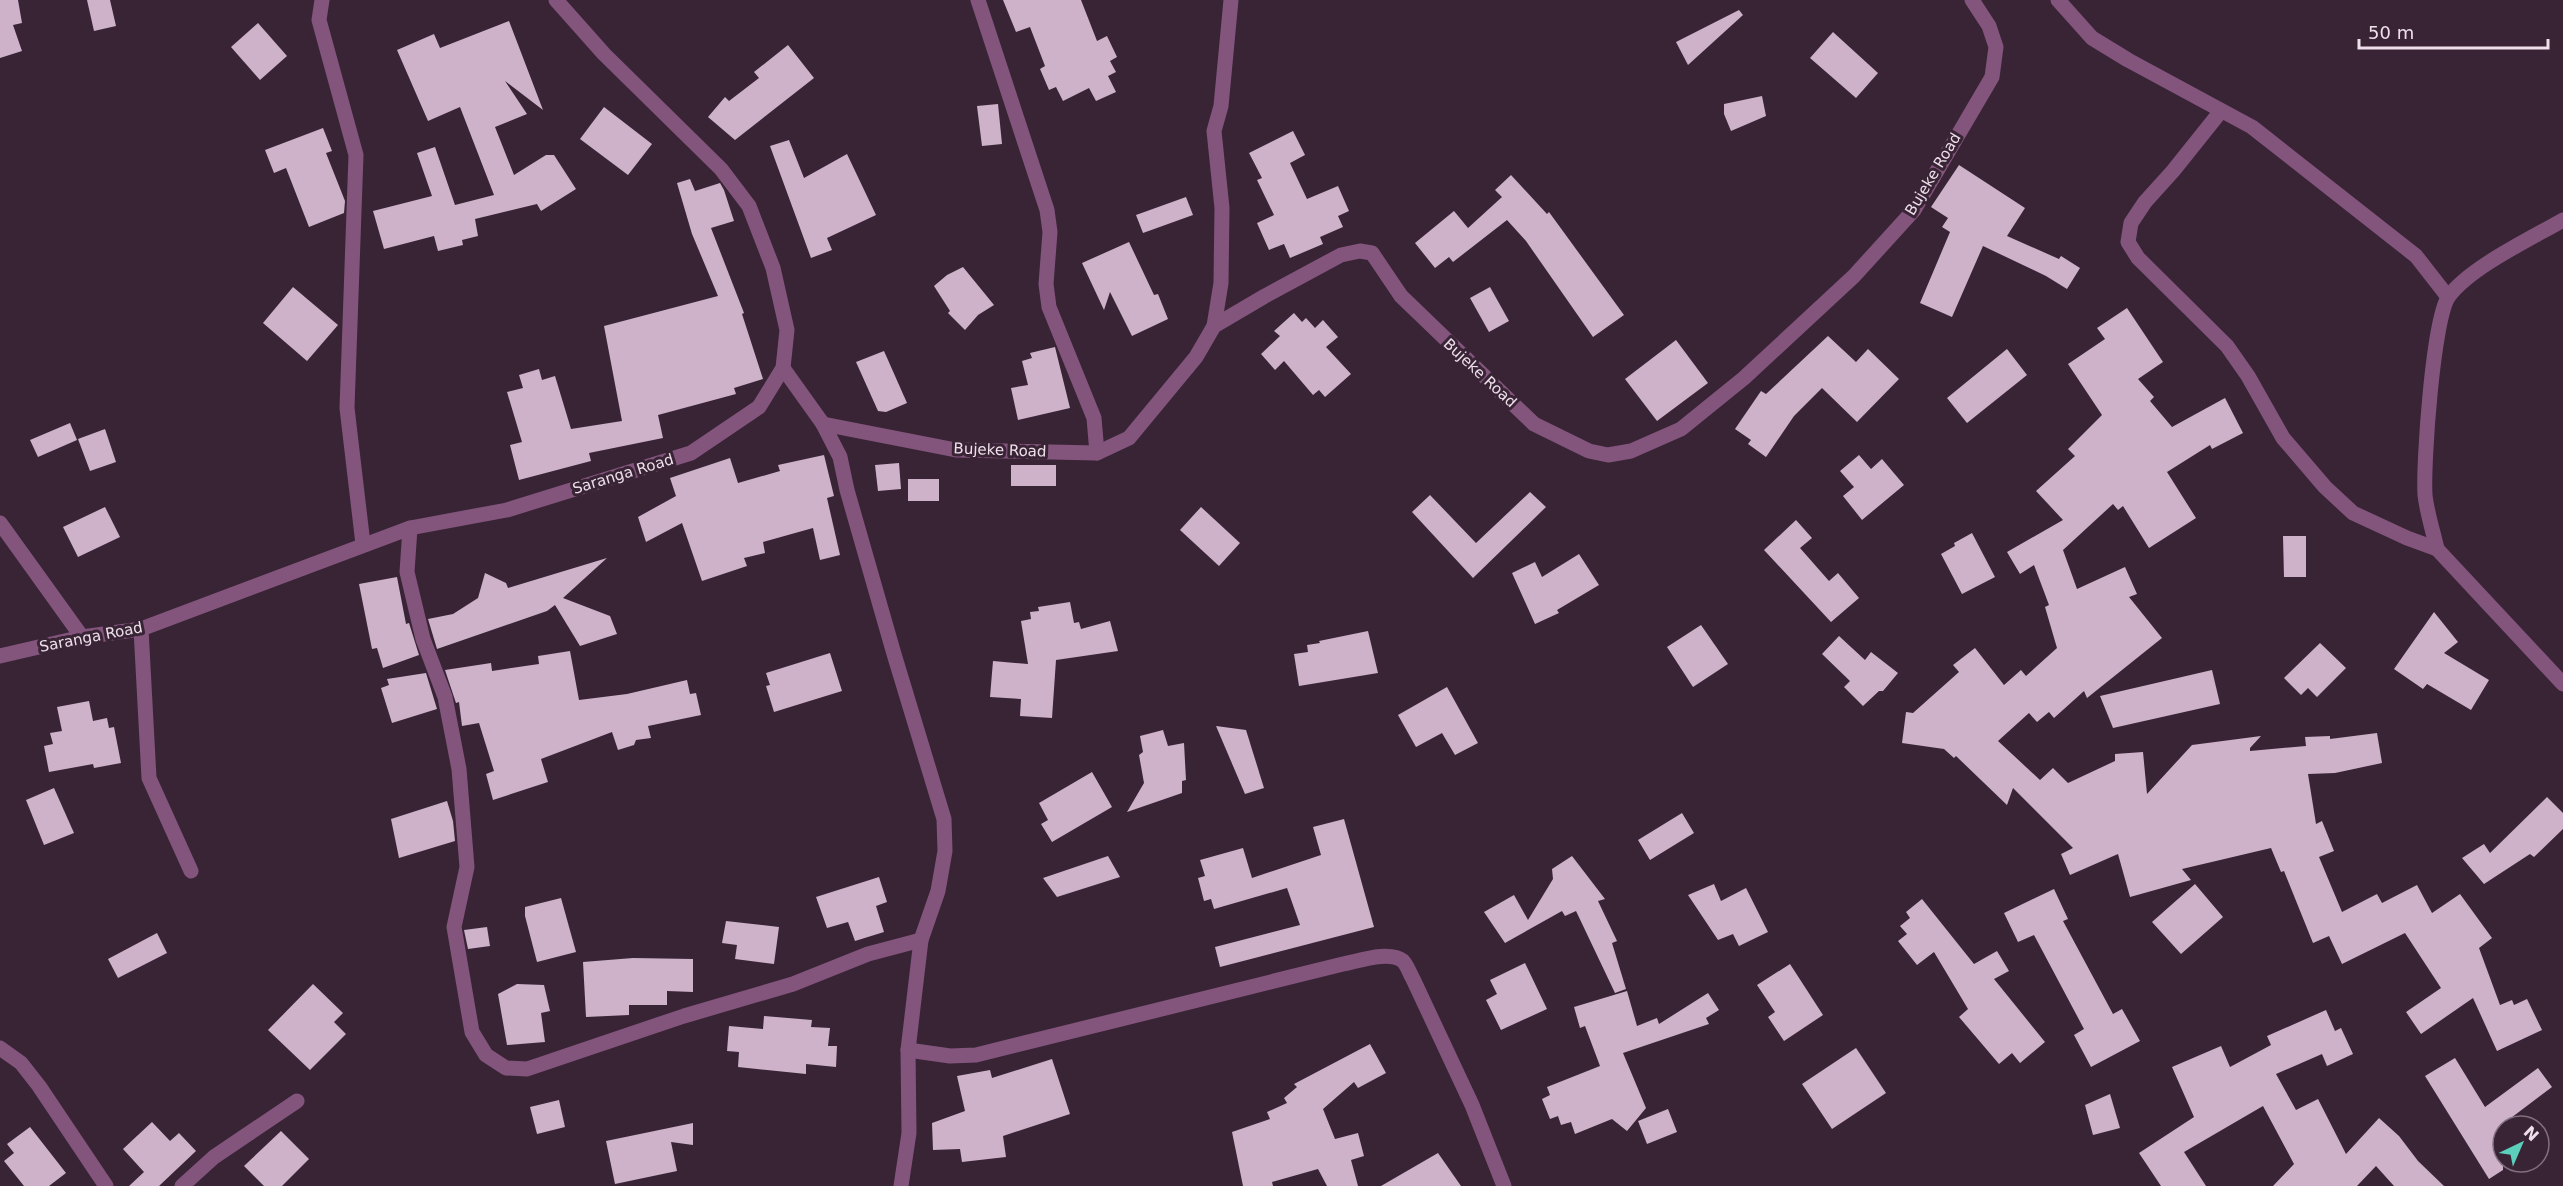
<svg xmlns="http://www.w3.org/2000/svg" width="2563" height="1186" viewBox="0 0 2563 1186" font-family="'DejaVu Sans',sans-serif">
<rect width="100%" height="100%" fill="#392436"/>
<g fill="#ceb2c9">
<path d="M0,0H18L22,23L13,25L22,51L0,58Z"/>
<path d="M87,0H110L116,26L94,31Z"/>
<path d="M1003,0H1081L1097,41L1107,36L1117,57L1110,61L1116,72L1108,76L1116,92L1096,101L1089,88L1063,101L1056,87L1049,90L1040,69L1045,66L1030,27L1016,32Z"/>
<path d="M1739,10L1743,15L1688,65L1676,42Z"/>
<path d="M509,21L543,110L505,81L527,114L495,127L514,175L546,155H554L576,189L541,211L537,204L475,219L478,236L462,240L463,245L438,251L434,236L384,249L373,211L432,196L417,153L435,147L455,205L494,195L460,107L428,121L397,50L434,34L440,48Z"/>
<path d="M258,23L287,56L260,80L231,47Z"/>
<path d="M1833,32L1878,73L1856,98L1810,58Z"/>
<path d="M788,45L814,78L735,140L708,117L725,97L729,101L759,78L754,72Z"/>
<path d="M1762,96L1766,116L1731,131L1724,114V104Z"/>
<path d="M998,104L1002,144L982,146L977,106Z"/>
<path d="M604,107L652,144L628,175L580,139Z"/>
<path d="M323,128L332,151L326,153L345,201L344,213L309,227L286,168L274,173L265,150Z"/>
<path d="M1293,131L1305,155L1290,163L1307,199L1338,186L1349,211L1338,216L1343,227L1320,237L1323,244L1290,258L1284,244L1269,250L1257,223L1274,215L1257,180L1262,178L1249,153Z"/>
<path d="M789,140L804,178L847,154L876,215L827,238L832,250L811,258L770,146Z"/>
<path d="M1959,165L2025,208L2007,236L2059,259L2061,256L2080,268L2067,289L2046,276L1983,246L1952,317L1920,303L1950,232L1942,227L1948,218L1931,207Z"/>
<path d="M1511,175L1547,214L1549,212L1624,315L1593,337L1526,241L1507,220L1453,262L1449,257L1435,268L1415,243L1454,211L1468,228L1502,197L1495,190Z"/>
<path d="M690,179L695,191L720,183L724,190L734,221L711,228L744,313L742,314L763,379L734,388L736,394L658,415L663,438L589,453L591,461L519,480L510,445L522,442L507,392L523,388L519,375L539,369L542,380L555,376L571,429L622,421L604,326L718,296L692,234L677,183Z"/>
<path d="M1186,197L1193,215L1143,233L1136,215Z"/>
<path d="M1129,242L1154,295L1158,294L1168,319L1132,336L1110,292L1104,310L1082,263Z"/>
<path d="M963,267L994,305L978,315L965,330L948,313L950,311L934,286L947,275Z"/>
<path d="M293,287L338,325L307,361L263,323Z"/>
<path d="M1490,287L1509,321L1489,332L1470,298Z"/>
<path d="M2127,308L2163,362L2138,379L2154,397L2150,401L2172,427L2225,398L2243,433L2212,449L2210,445L2167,472L2196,518L2149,548L2123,506L2118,510L2113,504L2063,550L2077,589L2125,567L2137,594L2129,597L2162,638L2087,698L2084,691L2054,718L2049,712L2037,722L2029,713L1998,741L2040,780L2053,768L2068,783L2115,761V754L2143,752L2147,794L2192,745L2261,736L2250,748V751L2306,746L2305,737L2330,736V739L2377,733L2382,763L2335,773L2308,774L2316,824L2322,821L2334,851L2319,857L2342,912L2377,894L2382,903L2417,885L2432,913L2460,894L2492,938L2479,948L2500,1005L2512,1000L2514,1005L2527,999L2542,1030L2497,1051L2473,998L2421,1034L2406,1012L2441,988L2405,933L2342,964L2329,936L2313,943L2284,871L2281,872L2271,848L2182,869L2191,880L2130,897L2118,854L2070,875L2061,854L2073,848L2013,788L2007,805L1956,756L1954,758L1944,749L1902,743L1906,712L1913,713L1959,672L1953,665L1975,648L2004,685L2021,670L2026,676L2057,648L2045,607L2049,605L2034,565L2020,574L2007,552L2063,520L2036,491L2075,456L2068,449L2102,415L2068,364L2105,339L2097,328Z"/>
<path d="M1294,313L1302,322L1306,318L1315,328L1323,320L1338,337L1326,347L1351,374L1325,397L1319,390L1313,395L1284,361L1275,370L1261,354L1280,336L1274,331Z"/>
<path d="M1828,336L1856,362L1868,349L1899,379L1857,422L1822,388L1794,416L1766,457L1748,444L1751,440L1735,429L1761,391L1766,394Z"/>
<path d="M1676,340L1708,383L1657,421L1625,379Z"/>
<path d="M1055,347L1070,408L1018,420L1011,388L1028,385L1022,361L1032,358L1030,353Z"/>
<path d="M2007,349L2027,375L1967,423L1947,398Z"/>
<path d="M884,351L907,403L886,412L878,411L856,362Z"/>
<path d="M70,423L77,440L38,457L30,440Z"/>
<path d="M105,429L116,462L90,471L78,439Z"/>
<path d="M824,455L834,496L827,498L840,555L820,560L813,528L763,542L765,553L744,558L747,566L702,581L682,523L646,542L638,517L676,496L670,478L730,458L738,483L780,471L778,465Z"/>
<path d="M1859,455L1871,469L1882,459L1904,485L1862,520L1843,496L1854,487L1840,471Z"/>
<path d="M899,463L901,489L878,491L875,465Z"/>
<rect x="1011" y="465" width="45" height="21"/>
<rect x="908" y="479" width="31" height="22"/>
<path d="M1530,492L1546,507L1473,578L1412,512L1430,495L1476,543Z"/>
<path d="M105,507L120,537L78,557L63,527Z"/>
<path d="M1201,507L1240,543L1219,566L1180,530Z"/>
<path d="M1796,520L1812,538L1800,548L1829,581L1838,573L1859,598L1831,622L1764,550Z"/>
<path d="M1972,533L1995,577L1962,594L1941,554L1955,546L1954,543Z"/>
<path d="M2283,536H2306V577H2284Z"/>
<path d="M1579,554L1599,585L1557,610L1559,613L1535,624L1512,573L1535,562L1542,577Z"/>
<path d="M607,558L563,598L610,616L617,634L580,646L555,605L547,611L437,649L428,619L453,614L478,598L485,573L506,583L508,588Z"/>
<path d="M397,577L406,624L409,623L419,655L383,668L377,648L372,649L359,584Z"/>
<path d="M1070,602L1074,623L1079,622L1081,629L1110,621L1118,651L1056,660L1052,718L1020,716L1021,699L990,697L993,661L1028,664L1021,621L1031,619L1030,612L1039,611L1038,607Z"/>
<path d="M2434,612L2458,642L2444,653L2489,680L2471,710L2427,684L2423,689L2394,669Z"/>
<path d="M1701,625L1728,664L1693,687L1667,647Z"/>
<path d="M1368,631L1378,673L1299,686L1294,654L1308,652L1307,645L1320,643L1319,641Z"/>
<path d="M1839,636L1865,660L1871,652L1898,673L1883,691H1879L1863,706L1844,687L1850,681L1822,654Z"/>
<path d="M2320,643L2346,668L2317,697L2308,688L2301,695L2284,678Z"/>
<path d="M570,651L579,700L627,694L687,680L690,694L696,693L701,715L648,726L651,738L636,740L634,745L618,750L612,732L541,759L548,782L493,800L486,774L494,771L479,723L462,726L459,702L456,703L445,670L491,663L492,671L539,664L538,656Z"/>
<path d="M830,653L842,691L774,712L766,686L770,685L766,673Z"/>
<path d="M2212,670L2220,704L2113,728L2100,696Z"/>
<path d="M426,673L437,709L392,723L381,688L389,685L387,679Z"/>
<path d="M1447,687L1478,743L1455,755L1442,733L1416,747L1398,715Z"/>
<path d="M89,701L93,721L107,718L109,728L114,727L121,763L94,768L93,764L49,772L44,746L53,744L50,733L62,731L57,707Z"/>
<path d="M1216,726L1246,730L1264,788L1245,794Z"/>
<path d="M1163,730L1168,746L1184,743L1186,780L1182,781V793L1127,812L1144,783L1139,755L1143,752L1140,736Z"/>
<path d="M1092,772L1112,807L1052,842L1041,824L1048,820L1039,803Z"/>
<path d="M54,788L74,833L44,845L26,800Z"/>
<path d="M2547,797L2563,813V829L2534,857L2530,854L2484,884L2462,858L2484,844L2490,853Z"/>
<path d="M447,801L453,821L455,841L399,858L391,819Z"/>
<path d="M1682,813L1694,833L1650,860L1638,840Z"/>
<path d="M1344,819L1374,927L1220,967L1215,947L1300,925L1287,888L1214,909L1211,899L1204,901L1198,878L1205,876L1200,860L1243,848L1252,878L1321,855L1313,827Z"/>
<path d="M1108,856L1120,877L1057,897L1043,878Z"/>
<path d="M1572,856L1605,899L1598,901L1617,941L1612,943L1626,989L1615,993L1576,911L1565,916L1562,911L1505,943L1484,912L1514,895L1528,920L1553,879L1552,869Z"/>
<path d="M879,877L887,902L876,906L884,932L855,941L848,922L827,928L816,897Z"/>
<path d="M1714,884L1721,901L1746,888L1768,932L1739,946L1733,934L1718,940L1688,895Z"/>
<path d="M2195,884L2223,917L2181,954L2152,922Z"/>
<path d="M2054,889L2068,919L2063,921L2113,1014L2122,1009L2140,1041L2091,1067L2074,1035L2084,1029L2034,935L2018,942L2004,913Z"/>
<path d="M561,898L576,952L537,962L525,916V907Z"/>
<path d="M1922,899L1974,964L1997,951L2009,971L1994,979L2045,1042L2020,1063L2012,1053L1999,1064L1959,1017L1968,1009L1934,952L1917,965L1898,941L1907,934L1900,926L1910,918L1906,912Z"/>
<path d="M726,921L779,927L774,964L735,959L737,945L722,943Z"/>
<path d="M487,927L490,946L468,949L464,930Z"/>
<path d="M157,933L167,953L118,978L108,959Z"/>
<path d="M633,958L693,959V992L667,991V1005H629V1015L586,1017L583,962Z"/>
<path d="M1525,963L1547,1009L1501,1030L1486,1000L1497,994L1490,980Z"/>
<path d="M1790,964L1823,1015L1784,1041L1768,1017L1775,1012L1757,985Z"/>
<path d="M313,984L343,1013L334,1022L346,1034L310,1070L268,1030Z"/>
<path d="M517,984L544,985L550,1011L541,1013L545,1042L507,1045L498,994Z"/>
<path d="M1627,991L1637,1026L1657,1018L1659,1024L1708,993L1719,1010L1706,1018L1709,1024L1623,1053L1646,1108L1627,1131L1612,1119L1575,1134L1571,1122L1561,1125L1558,1116L1550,1119L1542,1099L1550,1095L1547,1087L1600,1066L1585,1026L1580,1028L1574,1007Z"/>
<path d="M2326,1010L2335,1031L2341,1028L2353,1054L2327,1066L2322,1054L2276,1074L2296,1110L2318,1099L2346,1154L2379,1118L2399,1136L2418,1161L2444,1186H2394L2376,1166L2357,1186H2273L2294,1164L2263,1106L2184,1152L2206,1186H2161L2139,1153L2194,1117L2172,1067L2221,1046L2230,1067L2271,1045L2267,1036Z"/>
<path d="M764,1016L812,1020L811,1027L830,1028L828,1046H837L836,1067L806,1064V1074L738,1067L739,1052L727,1051L729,1026L763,1029Z"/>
<path d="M1370,1044L1386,1073L1358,1088L1354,1082L1323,1109L1335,1139L1358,1133L1364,1156L1351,1160L1358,1186H1327L1318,1169L1272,1182L1273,1186H1243L1232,1132L1270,1119L1267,1112L1287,1103L1284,1098L1297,1087L1294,1084Z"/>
<path d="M1856,1048L1886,1093L1832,1129L1802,1084Z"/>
<path d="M2455,1058L2485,1107L2538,1068L2552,1087L2503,1124V1170L2489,1179L2425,1076Z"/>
<path d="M1052,1059L1070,1114L1003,1136L1006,1157L962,1162L960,1149L933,1150L932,1123L965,1111L957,1076L990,1070L992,1078Z"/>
<path d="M2110,1094L2120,1128L2093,1135L2085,1105Z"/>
<path d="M559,1100L565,1127L537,1134L530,1107Z"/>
<path d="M1668,1109L1677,1132L1647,1144L1638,1121Z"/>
<path d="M152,1122L170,1141L179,1133L196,1151L159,1186H129L144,1172L123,1149Z"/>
<path d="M693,1123V1145L671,1142L677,1171L615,1184L606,1141Z"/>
<path d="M30,1127L66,1173L49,1186H24L4,1161L14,1153L7,1144Z"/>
<path d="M281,1131L309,1159L282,1186H264L244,1166Z"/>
<path d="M1438,1153L1461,1186H1381Z"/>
</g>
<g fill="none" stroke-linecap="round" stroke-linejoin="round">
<g stroke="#83557d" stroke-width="15">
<path d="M322,0L319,20L356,155L347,408L363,544"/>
<path d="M978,0L1047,210L1050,232L1046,284L1049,307L1094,418L1097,453"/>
<path d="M2058,0L2092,38L2128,60L2252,127L2416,256L2448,297"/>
<path d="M2221,111L2173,171L2145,202L2131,223L2128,242L2138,258L2227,346L2248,376L2283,438L2325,487L2353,513L2407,538L2437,549L2563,684"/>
<path d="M1214,326L1221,283L1222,208L1214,131L1221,106L1231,0"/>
<path d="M783,368L823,424L840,457L847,490L894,654L944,819L945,851L938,891L921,940L908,1050L909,1133L901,1186"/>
<path d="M823,424L956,450L1097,453L1129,438L1196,357L1214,326L1265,296L1341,255L1360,251L1372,253L1401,296L1534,424L1589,451L1608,455L1631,451L1681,429L1744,378L1854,276L1914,210L1992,77L1996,47L1989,26L1972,0"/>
<path d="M0,523L82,637"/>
<path d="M410,528L407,572L423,639L445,697L459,769L467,867L454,927L472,1032L486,1055L506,1068L527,1069L684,1016L793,984L868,954L921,940"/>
<path d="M2437,549C2433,531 2427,513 2425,495C2423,465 2433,317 2449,296C2471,267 2530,239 2563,220"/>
<path d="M141,629L149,778L191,871"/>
<path d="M0,656L82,637L141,629L410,528L507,510L691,453L759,407L783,368L787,330L773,268L749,206L721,169L604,54L556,0"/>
<path d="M0,1048L21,1063L39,1086L106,1186"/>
<path d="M908,1050L950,1056L976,1055L1343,964C1359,961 1389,950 1403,961C1407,965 1410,974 1413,979L1472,1105L1504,1186"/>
<path d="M182,1186L214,1157L297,1101"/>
</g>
</g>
<g text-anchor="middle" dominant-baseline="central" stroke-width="6" stroke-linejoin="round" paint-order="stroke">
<g font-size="15" fill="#eedfeb" stroke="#392436">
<text transform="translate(1933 174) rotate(-59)">Bujeke Road</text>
<text transform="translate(1480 373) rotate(43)">Bujeke Road</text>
<text transform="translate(1000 450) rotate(2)">Bujeke Road</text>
<text transform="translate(623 474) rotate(-17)">Saranga Road</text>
<text transform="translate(91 637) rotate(-11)">Saranga Road</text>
</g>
</g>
<g transform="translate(2521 1144) rotate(44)"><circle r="28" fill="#392436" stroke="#816f7e" stroke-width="1.5"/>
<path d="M0-4.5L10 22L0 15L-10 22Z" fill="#5bcebc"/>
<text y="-9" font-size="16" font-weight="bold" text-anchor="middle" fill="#eedfeb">N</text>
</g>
<path d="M2359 39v9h189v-9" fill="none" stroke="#eedfeb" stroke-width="3"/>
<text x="2368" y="39" font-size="18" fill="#eedfeb" stroke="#392436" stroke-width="4.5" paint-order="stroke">50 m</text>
</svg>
